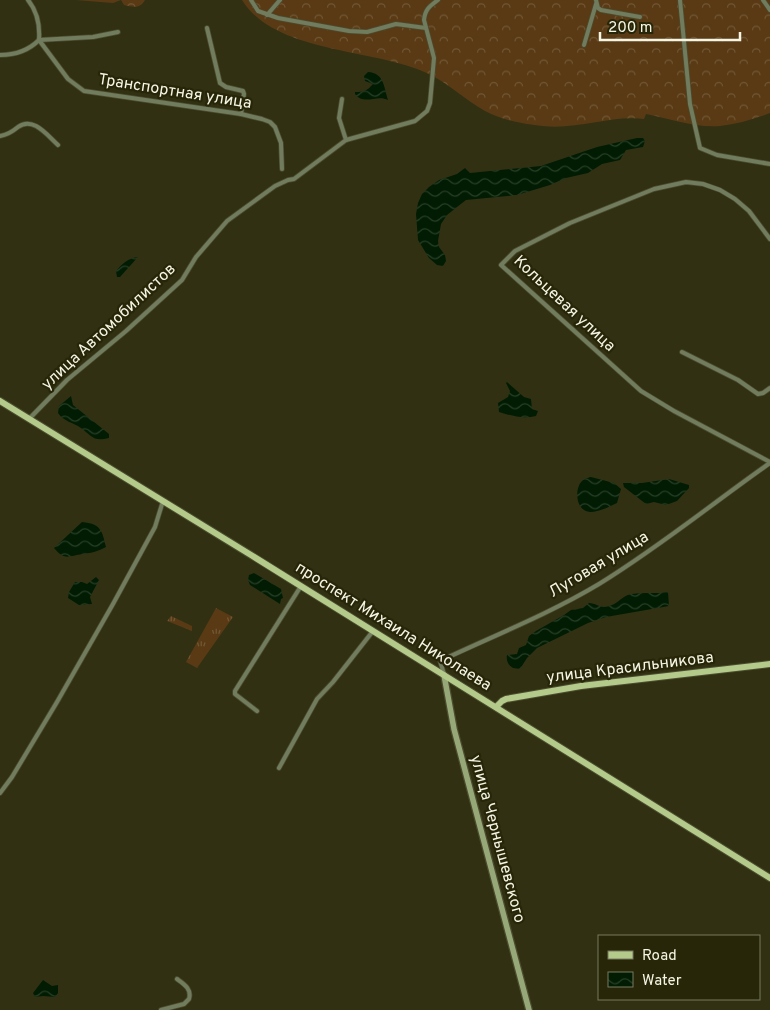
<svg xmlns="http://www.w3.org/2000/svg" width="770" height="1010" viewBox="0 0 770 1010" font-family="Overpass,sans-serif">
<defs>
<pattern id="grass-tufts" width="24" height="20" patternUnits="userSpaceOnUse" patternTransform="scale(1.25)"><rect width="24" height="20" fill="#593a14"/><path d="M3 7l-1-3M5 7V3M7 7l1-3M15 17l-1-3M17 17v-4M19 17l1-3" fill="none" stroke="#715736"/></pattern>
<pattern id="forest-crowns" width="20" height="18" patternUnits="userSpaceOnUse" patternTransform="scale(1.25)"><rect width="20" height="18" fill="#593a14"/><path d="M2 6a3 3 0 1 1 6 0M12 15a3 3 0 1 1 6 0" fill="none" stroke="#715736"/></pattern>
<pattern id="water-waves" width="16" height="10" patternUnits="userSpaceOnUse" patternTransform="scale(1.25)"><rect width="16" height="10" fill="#011c02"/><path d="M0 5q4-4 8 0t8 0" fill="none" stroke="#273e27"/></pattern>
</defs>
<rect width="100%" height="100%" fill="#313012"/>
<g fill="url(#grass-tufts)">
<path d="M216,608L233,617L197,668L186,662Z"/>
<path d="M171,616L192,626V631L167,621Z"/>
</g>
<g fill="url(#forest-crowns)">
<path d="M76,0H145C140,9 133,7 124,5L121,0L113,3Z"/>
<path d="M242,0H770V113C754,119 737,124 720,126C696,128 670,119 646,114L644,119C611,115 577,130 543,126C524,124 501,120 485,111C466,100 450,85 431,75C378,48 276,55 242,0Z"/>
</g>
<g fill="url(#water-waves)">
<path d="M368,72C384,73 384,87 388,100C377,94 364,106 355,94V92C364,92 367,91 373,84L365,81L364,76Z"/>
<path d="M637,138H643L645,141L643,147L626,150L620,160L602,164L588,173L566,178L550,185L517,195L466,200L447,215L441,224L438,241L439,247L445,255L446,261L443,266L437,265L429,258L418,240L416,214L418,203L422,194L429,187L439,180L457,174L465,168L470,173L541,166L597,147Z"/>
<path d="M138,257L120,277H117L116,271C122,264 128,258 138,257Z"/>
<path d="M507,382L524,397L531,399L532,409L538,411L536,416C523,419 512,416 499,412L498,403L508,397L510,391L506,383Z"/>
<path d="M71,396L73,405L109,434V438C93,442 92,436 81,428C73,422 64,422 58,413L59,406Z"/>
<path d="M591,477L614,483L621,489L617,503C609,507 599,512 590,512C575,511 574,487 583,480C584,479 590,477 591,477Z"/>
<path d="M669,479L689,485V488L677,501L666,505L654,502L646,504L624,487L623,483H642Z"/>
<path d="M82,522C101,524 102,530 106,547C98,551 92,553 83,554C68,556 65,561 54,548Z"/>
<path d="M254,573L281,589L283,598L281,599L280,604L250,585L248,580L249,575Z"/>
<path d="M96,577L99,580L90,597L92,604L79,605L68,598L69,592L75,582H82L87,584Z"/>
<path d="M668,592L669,606L606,617L588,623L537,648L527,658L520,669L513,668C508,665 506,661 507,655L517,654L519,648L526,645L529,636L536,631L564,615L571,610L583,608L589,603C595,603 599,607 604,607C618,606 620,596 632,594C644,592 656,594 668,592Z"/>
<path d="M43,980L52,986L58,985V993L55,997L43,996L35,997L33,993Z"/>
</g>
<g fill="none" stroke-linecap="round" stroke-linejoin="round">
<defs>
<g id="minor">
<path d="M251,0L258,11L278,18L349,31L367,32L396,24L426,28"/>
<path d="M596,0L598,8L601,10L640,17"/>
<path d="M680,0L690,104L700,148L717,155L770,164"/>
<path d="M763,0L770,10"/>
<path d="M267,15L280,0"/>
<path d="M207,28L220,83L226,87L243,91L244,94L241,114"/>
<path d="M39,40L68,79L84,91L241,114L262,119L270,122L275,127L281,143L282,169"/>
<path d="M39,40L93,37L118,32"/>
<path d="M584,45L596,4"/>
<path d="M0,55C15,55 29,50 39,40C40,26 37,11 28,0"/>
<path d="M342,99L339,118L346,140"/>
<path d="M0,136C7,135 12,132 18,127C33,116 47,135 58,145"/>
<path d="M770,239L749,211L735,199L720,190L703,184L686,182L654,189L570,223L515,251L501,265L641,391L674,411L770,462"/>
<path d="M682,352L738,380L758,394L763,393L770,388"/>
<path d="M29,419L67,380L126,331L182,280L196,257L227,221L275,186L288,180L294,179L346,140L415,121L427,111L430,103L434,58L424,20C425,9 430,6 438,0"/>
<path d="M444,674L440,661C493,636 549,614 599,584C658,548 713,503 770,463"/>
<path d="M257,711L235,694V691L301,586"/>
<path d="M279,768L317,699L333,682L373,631"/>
<path d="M0,793L12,777L57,702L113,604L155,527L163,501"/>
<path d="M161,1010L184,1004L189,999C192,989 184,984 177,979"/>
</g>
<path id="secondary" d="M444,675L454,729L529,1010"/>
<g id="primary">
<path d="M0,401L251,555L770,878"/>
<path d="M496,707L502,701L506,699L581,686L770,664"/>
</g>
</defs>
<use href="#minor" stroke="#4c4c2f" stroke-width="5.5"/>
<use href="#secondary" stroke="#4c4c2f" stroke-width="8"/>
<use href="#primary" stroke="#4c4c2f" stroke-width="8"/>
<use href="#minor" stroke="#717c5e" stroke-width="4"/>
<use href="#secondary" stroke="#96a878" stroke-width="5.5"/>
<use href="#primary" stroke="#b3ca8b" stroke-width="6"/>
</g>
<g text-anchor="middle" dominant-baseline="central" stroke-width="4.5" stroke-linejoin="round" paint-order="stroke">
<g font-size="16" fill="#f5f5e3" stroke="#272608">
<text transform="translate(175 92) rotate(9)">Транспортная улица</text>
<text transform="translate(564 304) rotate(43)">Кольцевая улица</text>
<text transform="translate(109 327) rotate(-43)">улица Автомобилистов</text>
<text transform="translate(599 565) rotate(-31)">Луговая улица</text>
<text transform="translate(393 627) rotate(32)">проспект Михаила Николаева</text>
<text transform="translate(630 668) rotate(-7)">улица Красильникова</text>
<text transform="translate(497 839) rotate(75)">улица Чернышевского</text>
</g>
</g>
<rect x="598" y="935" width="162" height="65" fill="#272608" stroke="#797960"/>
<rect x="608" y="951" width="25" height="8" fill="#b3ca8b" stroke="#797960"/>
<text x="642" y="960" font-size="15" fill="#f5f5e3">Road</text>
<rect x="608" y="972" width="25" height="15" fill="url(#water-waves)" stroke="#797960"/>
<text x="642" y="985" font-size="15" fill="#f5f5e3">Water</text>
<path d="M600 32v8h140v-8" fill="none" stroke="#f5f5e3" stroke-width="2.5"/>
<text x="608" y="32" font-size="15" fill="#f5f5e3" stroke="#272608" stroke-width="4" paint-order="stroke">200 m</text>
</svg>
